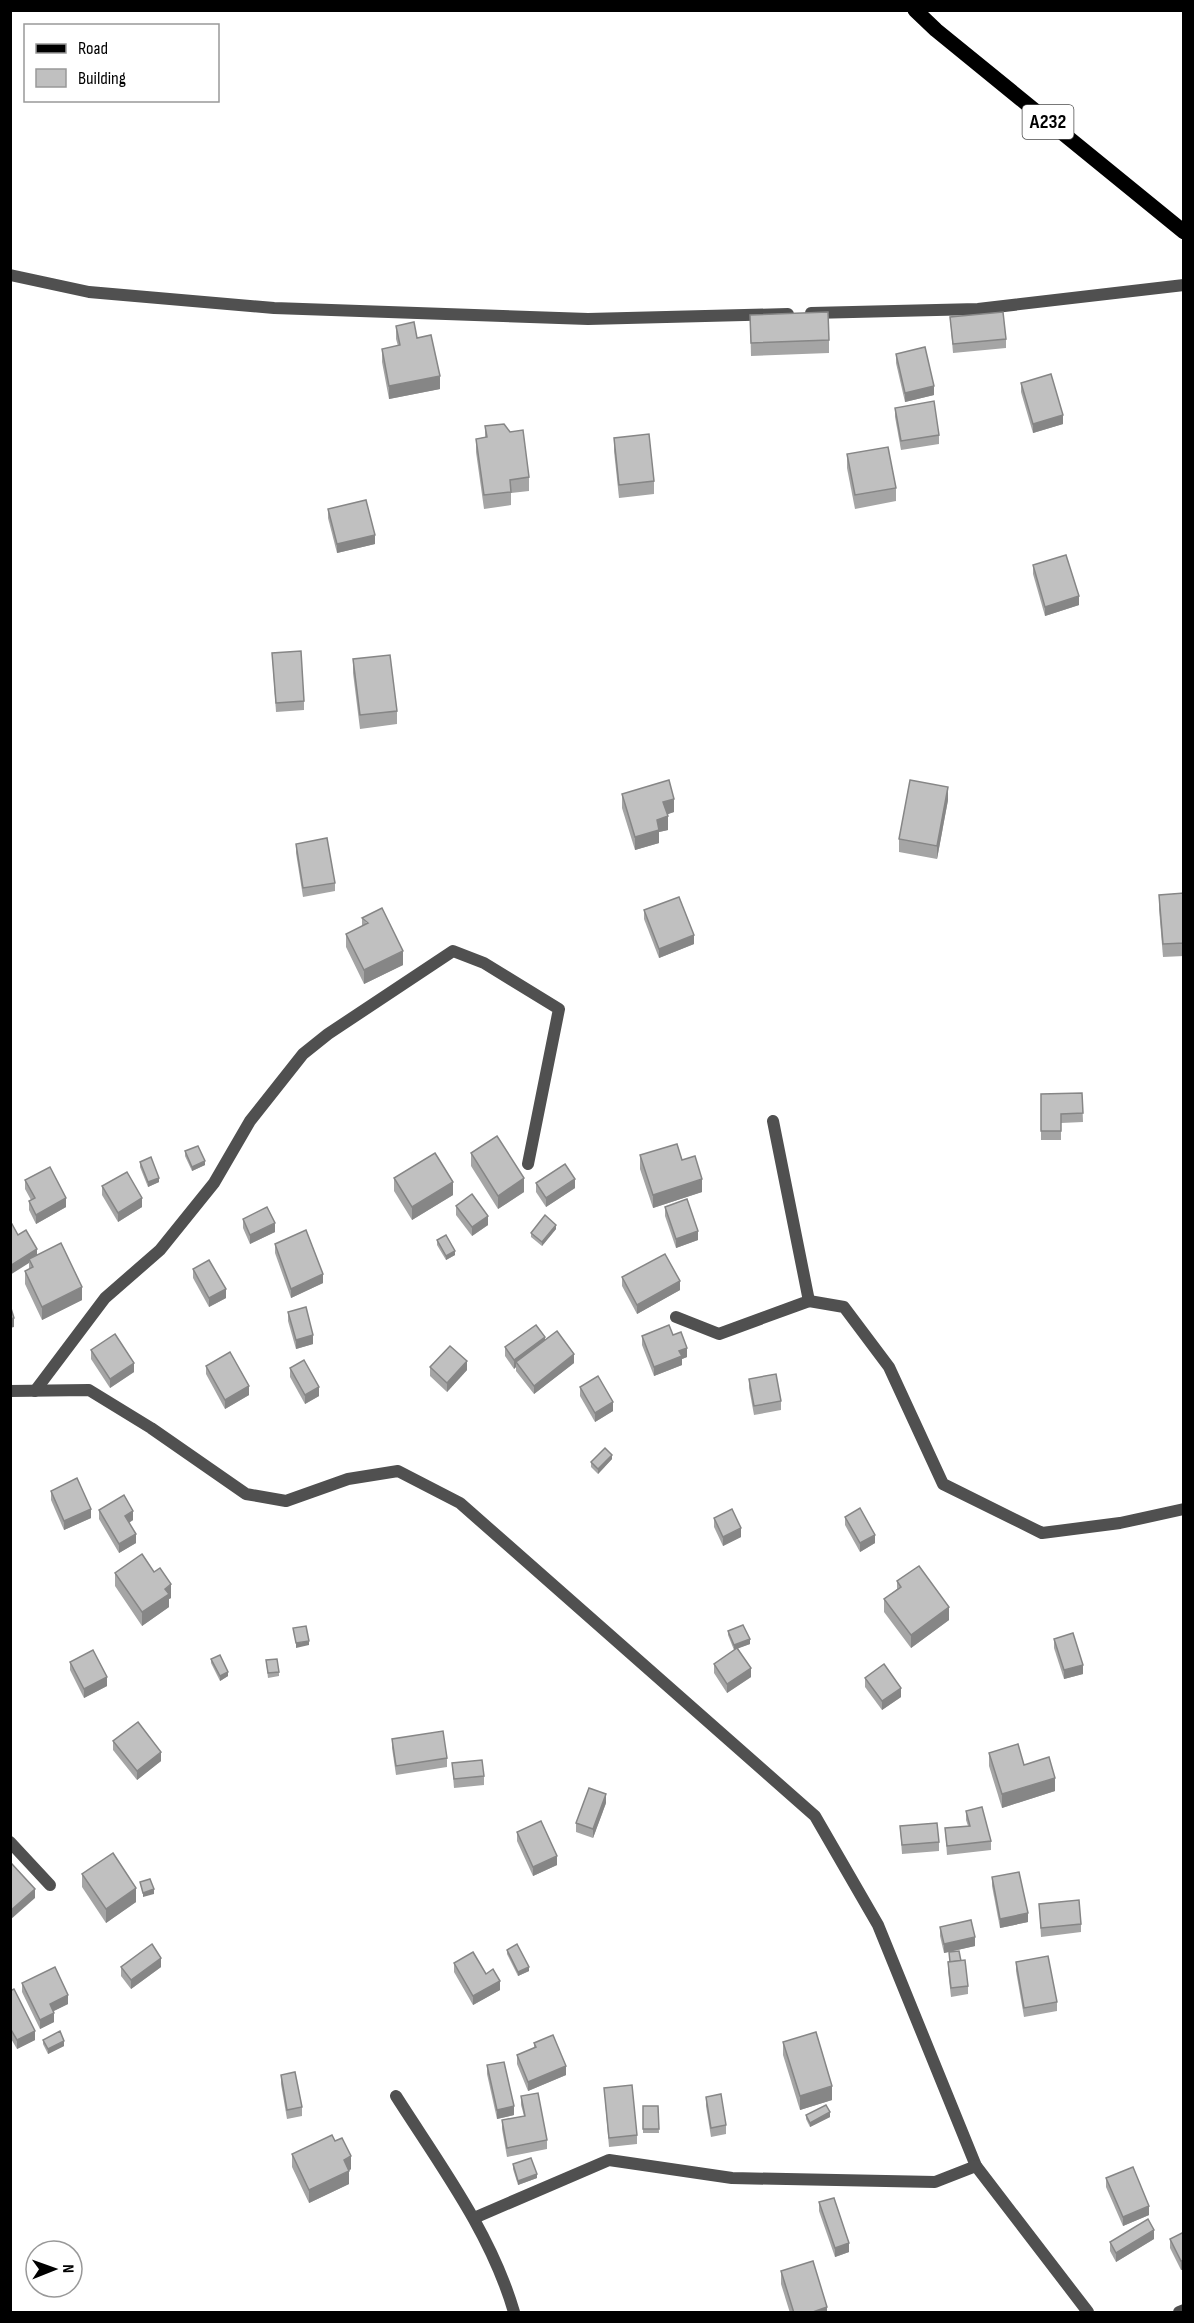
<svg xmlns="http://www.w3.org/2000/svg" width="1194" height="2323" viewBox="0 0 1194 2323" font-family="'Sofia Sans Condensed',sans-serif">
<rect width="100%" height="100%" fill="#fff"/>
<g fill="none" stroke-linecap="round" stroke-linejoin="round">
<g stroke="#505050" stroke-width="12">
<path d="M10,275L89,292L274,308L588,319L788,314"/>
<path d="M811,313L978,309L1184,285"/>
<path d="M809,1301L844,1307L889,1367L943,1484L1042,1533L1120,1523L1184,1509"/>
<path d="M676,1317L719,1334L809,1301L773,1121"/>
<path d="M10,1391L89,1390L151,1428L246,1494L286,1501L348,1479L398,1471L460,1503L815,1816L878,1925L976,2166L1088,2312"/>
<path d="M35,1391L105,1298L160,1250L214,1183L250,1121L303,1054L328,1034L453,951L484,963L559,1009L528,1164"/>
<path d="M10,1842L50,1885"/>
<path d="M396,2096C440,2165 491,2233 514,2312"/>
<path d="M474,2218L609,2160L732,2178L935,2182L976,2166"/>
<path d="M1179,2312L1184,2310"/>
</g>
<path stroke="#000" stroke-width="15" d="M915,10L936,30L1184,232"/>
</g>
<g fill="#a5a5a5">
<path d="M750,315L829,340V353L751,356Z"/>
<path d="M950,317L1006,339V348L953,353Z"/>
<path d="M396,326L417,338L440,389L389,399L382,362V349L398,346L396,339Z"/>
<path d="M896,354L934,395L905,402L896,363Z"/>
<path d="M1021,383L1063,424L1033,433L1021,392Z"/>
<path d="M895,408L939,435V444L901,450L895,417Z"/>
<path d="M485,426L510,432L529,477V491L511,493V505L484,509L476,452V439L485,437Z"/>
<path d="M614,438L654,481V494L619,498L614,451Z"/>
<path d="M847,454L896,488V501L855,509L847,468Z"/>
<path d="M328,509L375,544L337,553L328,518Z"/>
<path d="M1033,565L1079,605L1045,616L1033,574Z"/>
<path d="M272,653L304,701V710L276,712Z"/>
<path d="M353,659L397,711V724L360,729L353,673Z"/>
<path d="M622,794L674,812L667,814L668,830L659,832V843L635,850L622,808Z"/>
<path d="M948,800L937,859L899,852V839Z"/>
<path d="M296,844L335,883V891L303,897L296,853Z"/>
<path d="M1184,893V956L1163,957L1159,909V895Z"/>
<path d="M644,910L694,944L659,958L644,919Z"/>
<path d="M362,918L403,965L364,984L346,947V934L362,926Z"/>
<path d="M1082,1093L1083,1122L1061,1123V1140H1041V1094Z"/>
<path d="M185,1151L205,1165L192,1171L185,1156Z"/>
<path d="M471,1153L524,1192L498,1209L471,1166Z"/>
<path d="M640,1155L682,1160L702,1192L653,1208L640,1169Z"/>
<path d="M140,1162L159,1182L148,1187L140,1167Z"/>
<path d="M394,1178L453,1195L412,1220L394,1191Z"/>
<path d="M25,1180L66,1207L36,1224L29,1210V1201L31,1200L25,1189Z"/>
<path d="M536,1183L575,1188L546,1207L536,1192Z"/>
<path d="M102,1186L142,1207L118,1222L102,1195Z"/>
<path d="M456,1206L488,1225L472,1236L456,1215Z"/>
<path d="M665,1207L698,1240L676,1248L665,1216Z"/>
<path d="M243,1219L275,1232L250,1244L243,1228Z"/>
<path d="M556,1229L542,1246L531,1237V1233Z"/>
<path d="M18,1235L37,1255L82,1300L42,1320L25,1284V1271L29,1269V1263Z"/>
<path d="M437,1240L455,1255L446,1260L437,1245Z"/>
<path d="M275,1244L323,1283L291,1298L275,1253Z"/>
<path d="M193,1269L226,1298L209,1307L193,1278Z"/>
<path d="M622,1277L680,1290L637,1314L622,1286Z"/>
<path d="M288,1312L313,1344L296,1349L288,1321Z"/>
<path d="M673,1335L687,1357L682,1359V1365L654,1376L642,1345V1336Z"/>
<path d="M545,1340L574,1363L534,1394L516,1371V1367L514,1369L505,1356V1347Z"/>
<path d="M91,1350L134,1372L110,1388L91,1359Z"/>
<path d="M206,1366L249,1395L225,1409L206,1374Z"/>
<path d="M430,1367L467,1370L447,1392L430,1376Z"/>
<path d="M290,1368L319,1396L305,1404L290,1377Z"/>
<path d="M749,1379L781,1401V1410L754,1415L749,1388Z"/>
<path d="M580,1387L613,1411L595,1422L580,1396Z"/>
<path d="M612,1459L598,1474L591,1467V1462Z"/>
<path d="M51,1491L91,1518L64,1530L51,1500Z"/>
<path d="M99,1510L133,1520L129,1523L136,1543L119,1553L99,1519Z"/>
<path d="M845,1517L875,1543L860,1552L845,1525Z"/>
<path d="M714,1518L741,1537L723,1546L714,1527Z"/>
<path d="M154,1572L171,1598L169,1599V1607L142,1626L115,1586V1573Z"/>
<path d="M897,1581L949,1620L911,1648L884,1612V1599L897,1589Z"/>
<path d="M728,1631L750,1644L738,1648L751,1677L727,1693L714,1673V1664L734,1650L728,1635Z"/>
<path d="M1054,1639L1083,1674L1064,1679L1054,1648Z"/>
<path d="M211,1659L228,1676L220,1681L211,1663Z"/>
<path d="M266,1660L279,1672V1676L268,1678Z"/>
<path d="M70,1662L107,1686L84,1698L70,1670Z"/>
<path d="M865,1678L901,1697L882,1710L865,1687Z"/>
<path d="M392,1739L447,1758V1767L396,1775L392,1748Z"/>
<path d="M113,1741L161,1761L137,1780L113,1750Z"/>
<path d="M989,1753L1024,1765L1055,1791L1002,1808L989,1766Z"/>
<path d="M452,1763L484,1776V1785L454,1788Z"/>
<path d="M606,1803L593,1838L576,1832V1823Z"/>
<path d="M966,1811L991,1841V1850L947,1855L945,1828L968,1826L966,1820Z"/>
<path d="M900,1826L939,1842V1851L902,1854Z"/>
<path d="M517,1832L557,1865L533,1876L517,1841Z"/>
<path d="M82,1874L136,1902L106,1923L82,1887Z"/>
<path d="M992,1877L1028,1922L1000,1928L992,1886Z"/>
<path d="M1039,1904L1081,1924V1932L1041,1937Z"/>
<path d="M940,1927L975,1946L944,1953L940,1936Z"/>
<path d="M507,1950L529,1971L518,1976L507,1954Z"/>
<path d="M949,1952L961,1961L968,1986V1994L951,1997L948,1971V1962H950Z"/>
<path d="M1016,1962L1057,2002V2011L1024,2017L1016,1971Z"/>
<path d="M454,1963L500,1990L473,2005L454,1972Z"/>
<path d="M121,1967H161L131,1989L121,1976Z"/>
<path d="M22,1983L68,2004L53,2011L54,2022L40,2029L22,1992Z"/>
<path d="M10,1991L35,2040L17,2049L10,2037Z"/>
<path d="M43,2040L64,2046L48,2054L43,2044Z"/>
<path d="M783,2042L832,2100L800,2110L783,2055Z"/>
<path d="M534,2043L566,2075L528,2091L517,2064V2055L534,2048Z"/>
<path d="M487,2065L514,2115L497,2119L487,2074Z"/>
<path d="M281,2075L302,2107V2116L287,2119L281,2084Z"/>
<path d="M604,2088L637,2135V2144L609,2147Z"/>
<path d="M521,2096L547,2140V2149L507,2157L502,2129V2120L524,2116L521,2105Z"/>
<path d="M706,2097L726,2125V2134L711,2137L706,2106Z"/>
<path d="M643,2106H658L659,2133H643Z"/>
<path d="M806,2115L830,2117L810,2127L806,2119Z"/>
<path d="M292,2154L351,2169L349,2171V2184L309,2203L292,2167Z"/>
<path d="M513,2164L537,2178L518,2185L513,2169Z"/>
<path d="M1106,2178L1149,2215L1123,2226L1106,2187Z"/>
<path d="M819,2202L849,2252L835,2257L819,2211Z"/>
<path d="M1184,2232V2269L1181,2270L1170,2248V2239Z"/>
<path d="M1154,2239L1116,2262L1110,2251V2242Z"/>
<path d="M781,2271L827,2313H790L781,2284Z"/>
</g>
<g fill="#868686">
<path d="M440,376V389L389,399V386Z"/>
<path d="M934,386V395L905,402V393Z"/>
<path d="M1063,415V424L1033,433V424Z"/>
<path d="M375,535V544L337,553V544Z"/>
<path d="M1079,596V605L1045,616V607Z"/>
<path d="M948,787V800L937,859V846Z"/>
<path d="M674,799V812L663,816V802Z"/>
<path d="M668,816V830L659,832V843L635,850V837L657,820Z"/>
<path d="M694,935V944L659,958V949Z"/>
<path d="M403,951V965L364,984V970Z"/>
<path d="M205,1161V1165L192,1171V1167Z"/>
<path d="M159,1178V1182L148,1187V1182Z"/>
<path d="M524,1178V1192L498,1209V1196Z"/>
<path d="M575,1179V1188L546,1207V1198Z"/>
<path d="M702,1179V1192L653,1208V1195Z"/>
<path d="M453,1182V1195L412,1220V1207Z"/>
<path d="M66,1198V1207L36,1224V1215Z"/>
<path d="M142,1198V1207L118,1222V1213Z"/>
<path d="M488,1216V1225L472,1236V1227Z"/>
<path d="M275,1223V1232L250,1244V1235Z"/>
<path d="M556,1225V1229L542,1246V1242Z"/>
<path d="M698,1231V1240L676,1248V1239Z"/>
<path d="M37,1249V1258L29,1259V1263L10,1275V1266Z"/>
<path d="M455,1251V1255L446,1260V1256Z"/>
<path d="M323,1274V1283L291,1298V1289Z"/>
<path d="M680,1281V1290L637,1314V1305Z"/>
<path d="M82,1287V1300L42,1320V1307Z"/>
<path d="M226,1289V1298L209,1307V1298Z"/>
<path d="M14,1318V1327L10,1328V1319Z"/>
<path d="M313,1335V1344L296,1349V1340Z"/>
<path d="M545,1337V1346L516,1362V1367L514,1369V1360Z"/>
<path d="M687,1348V1357L682,1359V1365L654,1376V1367L679,1351Z"/>
<path d="M574,1354V1363L534,1394V1386Z"/>
<path d="M467,1361V1370L447,1392V1383Z"/>
<path d="M134,1363V1372L110,1388V1379Z"/>
<path d="M249,1386V1395L225,1409V1400Z"/>
<path d="M319,1387V1396L305,1404V1395Z"/>
<path d="M613,1402V1411L595,1422V1413Z"/>
<path d="M612,1455V1459L598,1474V1469Z"/>
<path d="M91,1509V1518L64,1530V1521Z"/>
<path d="M133,1511V1520L125,1525V1516Z"/>
<path d="M741,1528V1537L723,1546V1537Z"/>
<path d="M136,1534V1543L119,1553V1544Z"/>
<path d="M875,1535V1543L860,1552V1543Z"/>
<path d="M171,1584V1598L169,1599V1607L142,1626V1612L165,1589Z"/>
<path d="M949,1607V1620L911,1648V1635Z"/>
<path d="M750,1639V1644L734,1650V1645Z"/>
<path d="M309,1641V1645L296,1648V1643Z"/>
<path d="M1083,1665V1674L1064,1679V1670Z"/>
<path d="M751,1668V1677L727,1693V1684Z"/>
<path d="M228,1672V1676L220,1681V1676Z"/>
<path d="M107,1677V1686L84,1698V1689Z"/>
<path d="M901,1688V1697L882,1710V1701Z"/>
<path d="M161,1752V1761L137,1780V1771Z"/>
<path d="M1055,1778V1791L1002,1808V1794Z"/>
<path d="M606,1794V1803L593,1838V1829Z"/>
<path d="M557,1856V1865L533,1876V1867Z"/>
<path d="M136,1888V1902L106,1923V1909Z"/>
<path d="M35,1889V1898L10,1920V1911Z"/>
<path d="M154,1889V1894L143,1897V1893Z"/>
<path d="M1028,1913V1922L1000,1928V1919Z"/>
<path d="M975,1937V1946L944,1953V1944Z"/>
<path d="M161,1958V1967L131,1989V1980Z"/>
<path d="M529,1967V1971L518,1976V1972Z"/>
<path d="M500,1981V1990L473,2005V1996Z"/>
<path d="M68,1995V2004L50,2013V2004Z"/>
<path d="M54,2013V2022L40,2029V2020Z"/>
<path d="M35,2031V2040L17,2049V2040Z"/>
<path d="M64,2041V2046L48,2054V2049Z"/>
<path d="M566,2066V2075L528,2091V2082Z"/>
<path d="M832,2086V2100L800,2110V2096Z"/>
<path d="M514,2106V2115L497,2119V2110Z"/>
<path d="M830,2112V2117L810,2127V2123Z"/>
<path d="M351,2156V2169L344,2173V2160Z"/>
<path d="M349,2171V2184L309,2203V2190Z"/>
<path d="M537,2174V2178L518,2185V2181Z"/>
<path d="M1149,2206V2215L1123,2226V2217Z"/>
<path d="M1154,2230V2239L1116,2262V2253Z"/>
<path d="M849,2243V2252L835,2257V2248Z"/>
<path d="M1184,2260V2269L1181,2270V2261Z"/>
<path d="M827,2307V2313H810Z"/>
</g>
<g fill="#c0c0c0" stroke="#868686" stroke-width="1.5">
<path d="M828,312L829,340L751,343L750,315Z"/>
<path d="M1003,312L1006,339L953,344L950,317Z"/>
<path d="M414,322L417,338L431,335L440,376L389,386L382,349L400,345L396,326Z"/>
<path d="M925,347L934,386L905,393L896,354Z"/>
<path d="M1051,374L1063,415L1033,424L1021,383Z"/>
<path d="M934,401L939,435L901,441L895,408Z"/>
<path d="M504,424L510,432L523,430L529,477L510,480L511,492L484,495L476,439L487,437L485,426Z"/>
<path d="M649,434L654,481L619,485L614,438Z"/>
<path d="M888,447L896,488L855,495L847,454Z"/>
<path d="M366,500L375,535L337,544L328,509Z"/>
<path d="M1066,555L1079,596L1045,607L1033,565Z"/>
<path d="M301,651L304,701L276,703L272,653Z"/>
<path d="M390,655L397,711L360,715L353,659Z"/>
<path d="M669,780L674,799L663,802L668,816L657,820L659,830L635,837L622,794Z"/>
<path d="M910,780L948,787L937,846L899,839Z"/>
<path d="M327,838L335,883L303,888L296,844Z"/>
<path d="M1184,893V943L1163,944L1159,895Z"/>
<path d="M679,897L694,935L659,949L644,910Z"/>
<path d="M382,908L403,951L364,970L346,934L368,923L362,918Z"/>
<path d="M1082,1093L1083,1113L1061,1114V1131H1041V1094Z"/>
<path d="M497,1136L524,1178L498,1196L471,1153Z"/>
<path d="M677,1144L682,1160L695,1156L702,1179L653,1195L640,1155Z"/>
<path d="M198,1146L205,1161L192,1167L185,1151Z"/>
<path d="M435,1153L453,1182L412,1207L394,1178Z"/>
<path d="M151,1157L159,1178L148,1182L140,1162Z"/>
<path d="M565,1164L575,1179L546,1198L536,1183Z"/>
<path d="M50,1167L66,1198L36,1215L29,1201L35,1198L25,1180Z"/>
<path d="M127,1172L142,1198L118,1213L102,1186Z"/>
<path d="M472,1194L488,1216L472,1227L456,1206Z"/>
<path d="M687,1199L698,1231L676,1239L665,1207Z"/>
<path d="M267,1207L275,1223L250,1235L243,1219Z"/>
<path d="M545,1215L556,1225L542,1242L531,1233Z"/>
<path d="M12,1224L18,1235L26,1230L37,1249L10,1266V1225Z"/>
<path d="M306,1230L323,1274L291,1289L275,1244Z"/>
<path d="M446,1235L455,1251L446,1256L437,1240Z"/>
<path d="M61,1243L82,1287L42,1307L25,1271L33,1267L29,1259Z"/>
<path d="M665,1254L680,1281L637,1305L622,1277Z"/>
<path d="M209,1260L226,1289L209,1298L193,1269Z"/>
<path d="M10,1305L14,1318L10,1319Z"/>
<path d="M306,1307L313,1335L296,1340L288,1312Z"/>
<path d="M536,1325L545,1337L514,1360L505,1347Z"/>
<path d="M669,1325L673,1335L681,1332L687,1348L679,1351L682,1356L654,1367L642,1336Z"/>
<path d="M557,1331L574,1354L534,1386L516,1362Z"/>
<path d="M115,1334L134,1363L110,1379L91,1350Z"/>
<path d="M450,1346L467,1361L447,1383L430,1367Z"/>
<path d="M230,1352L249,1386L225,1400L206,1366Z"/>
<path d="M304,1360L319,1387L305,1395L290,1368Z"/>
<path d="M776,1374L781,1401L754,1406L749,1379Z"/>
<path d="M598,1376L613,1402L595,1413L580,1387Z"/>
<path d="M605,1448L612,1455L598,1469L591,1462Z"/>
<path d="M77,1478L91,1509L64,1521L51,1491Z"/>
<path d="M124,1495L133,1511L125,1516L136,1534L119,1544L99,1510Z"/>
<path d="M860,1508L875,1535L860,1543L845,1517Z"/>
<path d="M732,1509L741,1528L723,1537L714,1518Z"/>
<path d="M142,1554L154,1572L160,1568L171,1584L165,1589L169,1594L142,1612L115,1573Z"/>
<path d="M919,1566L949,1607L911,1635L884,1599L901,1587L897,1581Z"/>
<path d="M743,1625L750,1639L734,1645L728,1631Z"/>
<path d="M306,1626L309,1641L296,1643L293,1628Z"/>
<path d="M1073,1633L1083,1665L1064,1670L1054,1639Z"/>
<path d="M737,1648L751,1668L727,1684L714,1664Z"/>
<path d="M93,1650L107,1677L84,1689L70,1662Z"/>
<path d="M220,1655L228,1672L220,1676L211,1659Z"/>
<path d="M277,1659L279,1672L268,1673L266,1660Z"/>
<path d="M884,1664L901,1688L882,1701L865,1678Z"/>
<path d="M138,1722L161,1752L137,1771L113,1741Z"/>
<path d="M443,1731L447,1758L396,1766L392,1739Z"/>
<path d="M1018,1744L1024,1765L1049,1757L1055,1778L1002,1794L989,1753Z"/>
<path d="M482,1760L484,1776L454,1779L452,1763Z"/>
<path d="M589,1788L606,1794L593,1829L576,1823Z"/>
<path d="M982,1807L991,1841L947,1846L945,1828L970,1826L966,1811Z"/>
<path d="M541,1821L557,1856L533,1867L517,1832Z"/>
<path d="M937,1823L939,1842L902,1845L900,1826Z"/>
<path d="M113,1853L136,1888L106,1909L82,1874Z"/>
<path d="M12,1864L35,1889L10,1911V1865Z"/>
<path d="M1019,1872L1028,1913L1000,1919L992,1877Z"/>
<path d="M150,1879L154,1889L143,1893L140,1882Z"/>
<path d="M1079,1900L1081,1924L1041,1928L1039,1904Z"/>
<path d="M971,1920L975,1937L944,1944L940,1927Z"/>
<path d="M152,1944L161,1958L131,1980L121,1967Z"/>
<path d="M517,1944L529,1967L518,1972L507,1950Z"/>
<path d="M959,1951L961,1961L950,1962L949,1952Z"/>
<path d="M473,1952L486,1974L493,1969L500,1981L473,1996L454,1963Z"/>
<path d="M1048,1956L1057,2002L1024,2008L1016,1962Z"/>
<path d="M965,1960L968,1986L951,1988L948,1962Z"/>
<path d="M55,1967L68,1995L50,2004L54,2013L40,2020L22,1983Z"/>
<path d="M14,1989L35,2031L17,2040L10,2028V1991Z"/>
<path d="M60,2031L64,2041L48,2049L43,2040Z"/>
<path d="M816,2032L832,2086L800,2096L783,2042Z"/>
<path d="M553,2035L566,2066L528,2082L517,2055L536,2047L534,2043Z"/>
<path d="M504,2062L514,2106L497,2110L487,2065Z"/>
<path d="M295,2072L302,2107L287,2110L281,2075Z"/>
<path d="M632,2085L637,2135L609,2138L604,2088Z"/>
<path d="M538,2093L547,2140L507,2148L502,2120L525,2116L521,2096Z"/>
<path d="M721,2094L726,2125L711,2128L706,2097Z"/>
<path d="M826,2105L830,2112L810,2123L806,2115Z"/>
<path d="M643,2106H658L659,2129H643Z"/>
<path d="M332,2135L335,2141L342,2138L351,2156L344,2160L349,2171L309,2190L292,2154Z"/>
<path d="M531,2158L537,2174L518,2181L513,2164Z"/>
<path d="M1133,2167L1149,2206L1123,2217L1106,2178Z"/>
<path d="M834,2198L849,2243L835,2248L819,2202Z"/>
<path d="M1148,2219L1154,2230L1116,2253L1110,2242Z"/>
<path d="M1184,2232V2260L1181,2261L1170,2239Z"/>
<path d="M813,2261L827,2307L810,2313H794L781,2271Z"/>
</g>
<g text-anchor="middle" dominant-baseline="central" stroke-width="6" stroke-linejoin="round" paint-order="stroke">
<rect fill="#fff" stroke="#4c4c4c" stroke-width="1.5" x="1022.5" y="105" width="51" height="34" rx="4.5"/>
<g font-size="20" font-weight="bold" fill="#000">
<text x="1048" y="122">A232</text>
</g>
</g>
<rect width="1194" height="2323" fill="none" stroke="#000000" stroke-width="24"/>
<rect x="24" y="24" width="195" height="78" fill="#ffffff" stroke="#999999" stroke-width="1.5"/>
<rect x="36" y="44" width="30" height="9" fill="#000000" stroke="#999999" stroke-width="1.5"/>
<text x="78" y="54" font-size="18" fill="#000000">Road</text>
<rect x="36" y="69" width="30" height="18" fill="#c0c0c0" stroke="#999999" stroke-width="1.5"/>
<text x="78" y="84" font-size="18" fill="#000000">Building</text>
<g transform="translate(54 2269) rotate(89)"><circle r="28" fill="#ffffff" stroke="#999999" stroke-width="1.5"/>
<path d="M0-4.5L10 22L0 15L-10 22Z" fill="#000000"/>
<text y="-9" font-size="16" font-weight="bold" text-anchor="middle" fill="#000000">N</text>
</g>
</svg>
